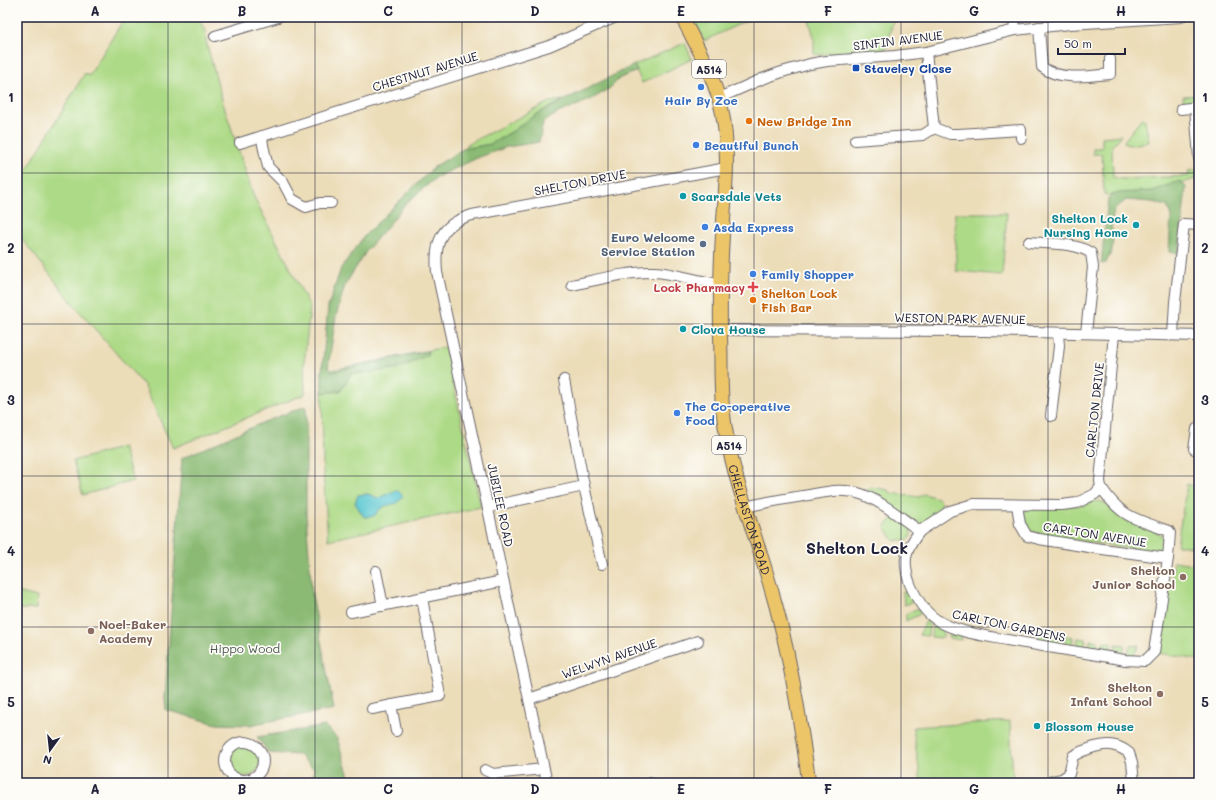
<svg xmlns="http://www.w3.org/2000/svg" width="1216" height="800" viewBox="0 0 1216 800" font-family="Mali,sans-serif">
<rect width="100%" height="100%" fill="#fdfcf7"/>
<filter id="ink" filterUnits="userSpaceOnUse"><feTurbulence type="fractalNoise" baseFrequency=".025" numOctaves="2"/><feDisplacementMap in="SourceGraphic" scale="8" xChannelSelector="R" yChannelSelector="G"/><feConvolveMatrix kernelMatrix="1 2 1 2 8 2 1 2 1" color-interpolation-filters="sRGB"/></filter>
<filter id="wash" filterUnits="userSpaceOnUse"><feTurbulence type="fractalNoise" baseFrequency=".012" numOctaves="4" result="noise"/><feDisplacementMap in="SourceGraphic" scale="16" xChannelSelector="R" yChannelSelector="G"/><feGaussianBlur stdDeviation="0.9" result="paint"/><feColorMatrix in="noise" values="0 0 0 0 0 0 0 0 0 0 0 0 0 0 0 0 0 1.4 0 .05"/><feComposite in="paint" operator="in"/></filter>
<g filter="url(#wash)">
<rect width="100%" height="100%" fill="#ecddb9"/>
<g fill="#adda86" stroke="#687e60">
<path d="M125,17H198L205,31L207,45L223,103L254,197L310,307L304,364L305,394L173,448L144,385L79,311L17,233V186L85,73L89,76Z"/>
<path d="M693,17H754L704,41Z"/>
<path d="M808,17H896L893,21L886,49L814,55V37Z"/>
<path d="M685,43L692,59L642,83L634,65Z"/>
<path d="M1199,95V105L1184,106L1183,96Z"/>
<path d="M563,100L535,115L513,131L491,144L463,149L468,144L549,102Z"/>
<path d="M1142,118L1145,120L1149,142L1130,145L1125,144L1124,141Z"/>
<path d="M1122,135L1112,146L1113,177L1122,179L1189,176L1188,171L1199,170V177C1176,187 1154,192 1129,195C1120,195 1112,197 1104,194L1102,154H1093V148H1102V137Z"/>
<path d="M955,213H1007L1002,275L956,271Z"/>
<path d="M445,347L481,507L328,540L323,470L322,372Z"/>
<path d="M123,447L133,481L83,495L73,461Z"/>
<path d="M1187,484L1199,488V548L1177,545Z"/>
<path d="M871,487L888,490L891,493L919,497L924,494L938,498L941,501L942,508L939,514L923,524L918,523L883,500L868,492V489Z"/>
<path d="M1095,501C1108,500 1115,514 1126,520C1137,526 1154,526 1162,536C1166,541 1164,548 1162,554L1033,533L1030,531L1023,514V512L1028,508L1084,505Z"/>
<path d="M894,517L911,529V536L908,540H899L894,541L885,527Z"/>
<path d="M1174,561L1199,565V660L1158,653Z"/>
<path d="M907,591L913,600L912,602L904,605L903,592Z"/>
<path d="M17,592L37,597L36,609H17Z"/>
<path d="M916,609H919L921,612L920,614L906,621V614Z"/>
<path d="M927,619L929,622L928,636L919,635Z"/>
<path d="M936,624L943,629V638L931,637L932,630Z"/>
<path d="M952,631L962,635L961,640L948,638L949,633Z"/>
<path d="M1039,632L1048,633L1045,643L1038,640Z"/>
<path d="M1051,634L1060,635L1059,646L1050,643Z"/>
<path d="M1065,636L1073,637L1072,647H1064Z"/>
<path d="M1078,638L1086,639L1084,650L1076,648Z"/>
<path d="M1090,640L1098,641L1096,652L1088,649Z"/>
<path d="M1103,642L1112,643L1109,655L1103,654L1102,651Z"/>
<path d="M1116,644L1125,645L1122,657L1114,656Z"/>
<path d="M1139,645L1132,658L1127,657L1130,646Z"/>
<path d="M1010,721L1013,783H921L913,727Z"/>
<circle cx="244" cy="761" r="16"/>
</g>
<g fill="#8aba73" stroke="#566e57">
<path d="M634,65L637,71L620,78L609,89L590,100L558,113L543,122L539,142L507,147L477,158L437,177L406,203L391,222L367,250L345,285L336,316L328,367L333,372L343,369L428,351L427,355L401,368L373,372L351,374L341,391L322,393V372L328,307L341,268L365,235L434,167L463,149L491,144L513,131L535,115Z"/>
<path d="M1180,181L1186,187L1179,253L1169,252L1171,216L1167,206L1152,202L1126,200L1114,210L1111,224L1113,239L1112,250L1106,263L1101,264L1108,199L1114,193L1151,191Z"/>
<path d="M306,406V514L312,595L334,709L250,725L217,724L166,710L165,697L182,458L264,422Z"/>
<path d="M325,726L337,738L351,783H311L314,769L299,755L269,753L257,737Z"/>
</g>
<path fill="#5bc8d2" stroke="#3e7586" d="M397,490L403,496L397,503L385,506L380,509L374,516L364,517L355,503L358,495L368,494L378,498Z"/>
</g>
<g filter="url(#ink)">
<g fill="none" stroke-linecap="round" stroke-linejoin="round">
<defs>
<g id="minor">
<path d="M1014,17L1015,30"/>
<path d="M1039,27L1042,67C1059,81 1090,76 1110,74V59"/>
<path d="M215,36L278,17"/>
<path d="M926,52L934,128L950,134H959L1021,130V138"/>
<path d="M719,98L762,79L782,72L810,64L827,61L895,56L926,52L1015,30L1070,24L1181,17"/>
<path d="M1195,108L1199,158"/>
<path d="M1181,109L1199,107"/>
<path d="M262,136L263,145L268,167L283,182L292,199L306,207L320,203H331"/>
<path d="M855,140L923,135L934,128"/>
<path d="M240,143L549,46L616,17"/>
<path d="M1029,242C1049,244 1074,242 1091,253L1093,267L1086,333"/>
<path d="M572,285C596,280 630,271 654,272C676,273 698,282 720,284"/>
<path d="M720,330L985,331L1199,336"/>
<path d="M1173,335L1175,302L1184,224L1199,225"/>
<path d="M564,380L584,486L602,564"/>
<path d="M1051,416L1059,346L1058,333"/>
<path d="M1194,449L1197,429H1199"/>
<path d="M1101,487L1100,481L1114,334"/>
<path d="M1017,505L1020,524L1027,536L1039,539L1095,548L1168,558"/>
<path d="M488,507L584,486"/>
<path d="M746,507C765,502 784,499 803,496C823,493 841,487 861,494C883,502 901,518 920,531L950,511L973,504L1062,505L1077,503L1095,494L1101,487C1121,518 1136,519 1169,531L1170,533L1168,558L1154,652L1145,661L1125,660C1086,653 1047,647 1007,640C986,636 955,632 937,620C924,612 916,598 910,584C902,561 905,550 920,531"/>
<path d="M376,571L383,606"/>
<path d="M351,612L503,581"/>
<path d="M529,699L698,641"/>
<path d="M391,705L396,731"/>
<path d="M372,709L440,696L422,598"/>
<circle cx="244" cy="761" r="19"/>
<path d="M485,770L493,774L544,769"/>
<path d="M1052,781L1062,779L1069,774L1073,756C1083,750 1104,742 1115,746C1120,747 1125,750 1129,753L1132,762L1134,783"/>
<path d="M650,782L651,783"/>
<path d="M547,783L437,272C434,242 441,224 472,215L721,169H726"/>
</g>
<g id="major">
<path id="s1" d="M682,17C698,49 714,75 722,111C731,155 724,200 722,245C720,283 720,321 721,359C721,376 721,394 723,411C729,469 754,529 770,585C789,648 800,718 809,783"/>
</g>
</defs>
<use href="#minor" stroke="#696367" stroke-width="12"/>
<use href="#major" stroke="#696367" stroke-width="15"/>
<use href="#minor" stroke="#fff" stroke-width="10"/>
<use href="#major" stroke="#edc569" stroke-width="13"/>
</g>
</g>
<path fill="none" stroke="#22223b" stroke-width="1" stroke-opacity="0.55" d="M168,17V783M315,17V783M462,17V783M608,17V783M754,17V783M901,17V783M1048,17V783M17,173H1199M17,324H1199M17,476H1199M17,627H1199"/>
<rect fill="#1a4fb4" stroke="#fdfcf7" stroke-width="1.5" x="852" y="64" width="8" height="8" rx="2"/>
<g fill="#3f7fe0" stroke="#fdfcf7" stroke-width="1.5">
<circle cx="701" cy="87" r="4"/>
<circle cx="696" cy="145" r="4"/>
<circle cx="705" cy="227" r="4"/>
<circle cx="753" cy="274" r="4"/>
<circle cx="677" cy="413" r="4"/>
</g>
<g fill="#e8710a" stroke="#fdfcf7" stroke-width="1.5">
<circle cx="749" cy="121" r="4"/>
<circle cx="753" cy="300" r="4"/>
</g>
<g fill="#0f9aa8" stroke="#fdfcf7" stroke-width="1.5">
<circle cx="683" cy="196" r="4"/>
<circle cx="1136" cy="225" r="4"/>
<circle cx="683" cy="329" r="4"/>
<circle cx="1037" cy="726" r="4"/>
</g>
<circle fill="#5c6f8a" stroke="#fdfcf7" stroke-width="1.5" cx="703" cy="244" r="4"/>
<path fill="#e0444e" stroke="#fdfcf7" stroke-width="1.5" d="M751 281h4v4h4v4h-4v4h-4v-4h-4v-4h4z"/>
<g fill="#8d6e63" stroke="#fdfcf7" stroke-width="1.5">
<circle cx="1183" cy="577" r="4"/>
<circle cx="91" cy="631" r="4"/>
<circle cx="1160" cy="694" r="4"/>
</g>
<g text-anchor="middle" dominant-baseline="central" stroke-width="3.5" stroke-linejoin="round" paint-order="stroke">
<g fill="#fdfcf7" stroke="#646373" stroke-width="1">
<rect x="692" y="60" width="34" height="18" rx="3"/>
<rect x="712" y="436" width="34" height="18" rx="3"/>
</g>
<g font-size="11" font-weight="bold" fill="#22223b">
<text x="709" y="69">A514</text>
<text x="729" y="445">A514</text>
</g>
<g font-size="12" fill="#22223b" stroke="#fdfcf7">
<text transform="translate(898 40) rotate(-7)">SINFIN AVENUE</text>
<text transform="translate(425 71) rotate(-17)">CHESTNUT AVENUE</text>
<text transform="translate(580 182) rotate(-11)">SHELTON DRIVE</text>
<text transform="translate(960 318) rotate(1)">WESTON PARK AVENUE</text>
<text transform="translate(1094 410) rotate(-84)">CARLTON DRIVE</text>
<text transform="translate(501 505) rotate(78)">JUBILEE ROAD</text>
<text stroke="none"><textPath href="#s1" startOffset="515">CHELLASTON ROAD</textPath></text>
<text transform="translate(1095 534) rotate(9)">CARLTON AVENUE</text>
<text transform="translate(1009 625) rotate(12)">CARLTON GARDENS</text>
<text transform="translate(609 658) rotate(-19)">WELWYN AVENUE</text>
</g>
<g font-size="12" font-weight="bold" fill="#164399" stroke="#fdfcf7" text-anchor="start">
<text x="864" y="68">Staveley Close</text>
</g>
<g font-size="12" font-weight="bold" fill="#366cbe" stroke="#fdfcf7" text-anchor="start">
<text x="701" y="100" text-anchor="middle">Hair By Zoe</text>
<text x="704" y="145">Beautiful Bunch</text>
<text x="713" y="227">Asda Express</text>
<text x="761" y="274">Family Shopper</text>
<text x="685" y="406">The Co-operative<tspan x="685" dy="14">Food</tspan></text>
</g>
<g font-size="12" font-weight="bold" fill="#c56008" stroke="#fdfcf7" text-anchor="start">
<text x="757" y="121">New Bridge Inn</text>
<text x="761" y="293">Shelton Lock<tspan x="761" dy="14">Fish Bar</tspan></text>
</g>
<g font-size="12" font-weight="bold" fill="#0d838f" stroke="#fdfcf7" text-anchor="start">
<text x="691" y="196">Scarsdale Vets</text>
<text x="1128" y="218" text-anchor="end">Shelton Lock<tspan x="1128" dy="14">Nursing Home</tspan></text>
<text x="691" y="329">Clova House</text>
<text x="1045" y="726">Blossom House</text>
</g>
<g font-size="12" font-weight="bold" fill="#4e5e75" stroke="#fdfcf7" text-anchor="end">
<text x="695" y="237">Euro Welcome<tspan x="695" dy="14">Service Station</tspan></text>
</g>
<g font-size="12" font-weight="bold" fill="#be3a42" stroke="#fdfcf7" text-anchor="end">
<text x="745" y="287">Lock Pharmacy</text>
</g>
<g font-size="12" font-weight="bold" fill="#785e54" stroke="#fdfcf7" text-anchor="end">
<text x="1175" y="570">Shelton<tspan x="1175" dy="14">Junior School</tspan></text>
<text x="99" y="624" text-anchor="start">Noel-Baker<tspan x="99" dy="14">Academy</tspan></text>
<text x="1152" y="687">Shelton<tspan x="1152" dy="14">Infant School</tspan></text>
</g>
<g font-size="12" fill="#4c5952" stroke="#fdfcf7">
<text x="245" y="648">Hippo Wood</text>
</g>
<g font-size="16" font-weight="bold" fill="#22223b" stroke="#fdfcf7">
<text x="857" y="547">Shelton Lock</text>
</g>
</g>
<rect width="1216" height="800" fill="none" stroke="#fdfcf7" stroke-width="44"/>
<g transform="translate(50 750) rotate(195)" stroke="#fdfcf7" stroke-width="3" paint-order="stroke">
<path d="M0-3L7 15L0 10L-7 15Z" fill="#22223b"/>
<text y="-6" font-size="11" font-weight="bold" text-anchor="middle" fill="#22223b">N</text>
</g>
<path d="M1058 48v6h67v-6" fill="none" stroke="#22223b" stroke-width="2"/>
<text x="1064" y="48" font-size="12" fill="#22223b" stroke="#fdfcf7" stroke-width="3" paint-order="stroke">50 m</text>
<rect x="22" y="22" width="1172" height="756" fill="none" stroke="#22223b" stroke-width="1.5"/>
<g font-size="13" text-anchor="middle" font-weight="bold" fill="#22223b">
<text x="95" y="16">A</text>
<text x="242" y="16">B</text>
<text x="388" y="16">C</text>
<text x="535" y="16">D</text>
<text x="681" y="16">E</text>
<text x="828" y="16">F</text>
<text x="974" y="16">G</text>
<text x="1121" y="16">H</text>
<text x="11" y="102">1</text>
<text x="1205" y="102">1</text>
<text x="11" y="253">2</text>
<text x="1205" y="253">2</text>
<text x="11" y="405">3</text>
<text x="1205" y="405">3</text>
<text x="11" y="556">4</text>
<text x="1205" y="556">4</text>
<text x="11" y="707">5</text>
<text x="1205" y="707">5</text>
<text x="95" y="794">A</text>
<text x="242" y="794">B</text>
<text x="388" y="794">C</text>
<text x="535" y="794">D</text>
<text x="681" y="794">E</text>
<text x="828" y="794">F</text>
<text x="974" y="794">G</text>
<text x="1121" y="794">H</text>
</g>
</svg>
